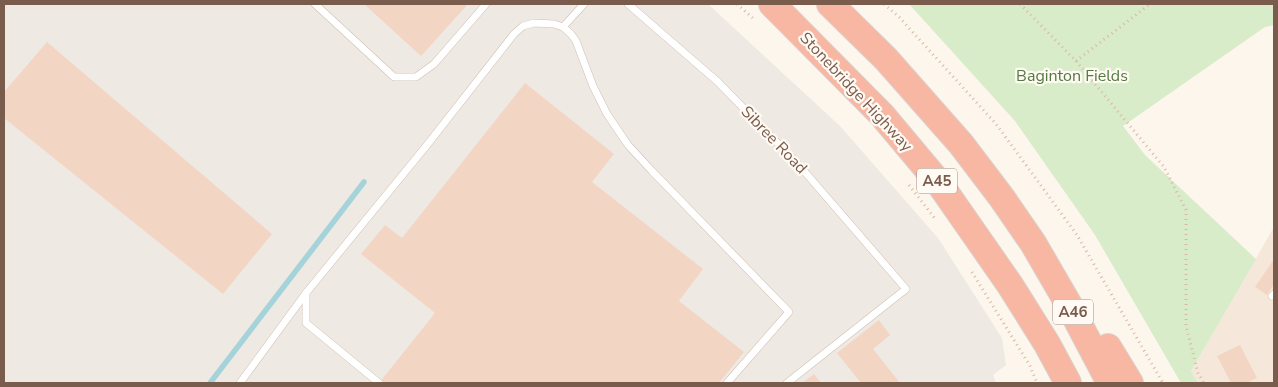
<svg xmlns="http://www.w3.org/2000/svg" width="1278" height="387" viewBox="0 0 1278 387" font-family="'Nunito Sans',sans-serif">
<rect width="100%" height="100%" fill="#fdf6ec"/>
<path fill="#f5e8da" d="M1274,227V383H1198L1191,371Z"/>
<path fill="#efe9e4" d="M4,4H708L840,126L938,238L1002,338L1006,365L993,375L996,383H4Z"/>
<path fill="#d8ecc9" d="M909,4H1274V25L1265,27L1123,126L1145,155L1256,259L1191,371L1198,383H1181L1095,235L1015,121Z"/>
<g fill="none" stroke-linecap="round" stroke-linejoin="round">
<path stroke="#a5d3da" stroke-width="5.5" d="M210,383L364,182"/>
</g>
<g fill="#f3d5c3">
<path d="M364,4H468L421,56Z"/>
<path d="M47,42L272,234L223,294L4,118V92Z"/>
<path d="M525,83L614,154L592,182L703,269L679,301L744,352L719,383H379L435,313L361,254L385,225L402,238Z"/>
<path d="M1274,259V284L1267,295L1255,287Z"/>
<path d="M879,320L890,335L873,349L900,383H861L837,353Z"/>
<path d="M1240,345L1257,378L1246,383H1231L1217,356Z"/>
<path d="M814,374L821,383H802Z"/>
</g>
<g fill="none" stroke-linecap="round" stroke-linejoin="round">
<defs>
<g id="lane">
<path d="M315,4L394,77H416L434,64L486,4"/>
<path d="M628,4L718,82L798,164L906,289L787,383"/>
<path d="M563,27L584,4"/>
<path d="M1272,296L1274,294"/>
<path d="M240,383L306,293"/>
<path d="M379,383L306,323V293L427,145L514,34L523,26L534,23L554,24L563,27L571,34L576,41L593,86L607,114L628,145L652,171L789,312L727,383"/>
</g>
<g id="highway">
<path d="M772,4L882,115L939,183L1010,285L1047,344L1068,383"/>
<path d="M830,4L886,59L961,144L1002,198L1033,243L1069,305L1110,383"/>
<path d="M1108,347L1130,383"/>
</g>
</defs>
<use href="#lane" stroke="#d1beb0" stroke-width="8"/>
<use href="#highway" stroke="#dad1cd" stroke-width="28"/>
<g stroke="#d9b8a5" stroke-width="3" stroke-dasharray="1 4" stroke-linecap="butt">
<path d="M737,4L755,20"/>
<path d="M884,4L899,17L996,124L1077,235L1163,383"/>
<path d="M1020,4L1076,61L1164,167L1186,210V326L1198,373L1204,383"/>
<path d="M1076,61L1150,4"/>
<path d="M909,185L936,220"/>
<path d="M972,272L1030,366L1037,383"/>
</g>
<use href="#lane" stroke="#fff" stroke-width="7"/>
<use href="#highway" stroke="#f7b7a3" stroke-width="26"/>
</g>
<g text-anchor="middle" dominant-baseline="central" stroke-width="4.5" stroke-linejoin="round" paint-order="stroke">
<g fill="#fffaf3" stroke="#a28b7f" stroke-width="1">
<rect x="917" y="168.5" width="40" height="25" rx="4"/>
<rect x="1053" y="299.5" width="40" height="25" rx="4"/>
</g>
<g font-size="15" font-weight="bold" fill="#7a5c4d">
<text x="937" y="181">A45</text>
<text x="1073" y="312">A46</text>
</g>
<g font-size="16" fill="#537a41" stroke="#fffaf3">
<text x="1072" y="76">Baginton Fields</text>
</g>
<g font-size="16" fill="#7a5c4d" stroke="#fffaf3">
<text transform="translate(856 92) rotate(47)">Stonebridge Highway</text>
<text transform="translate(774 140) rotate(46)">Sibree Road</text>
</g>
</g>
<rect width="1278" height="387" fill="none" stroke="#7a5c4d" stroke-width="10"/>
</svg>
